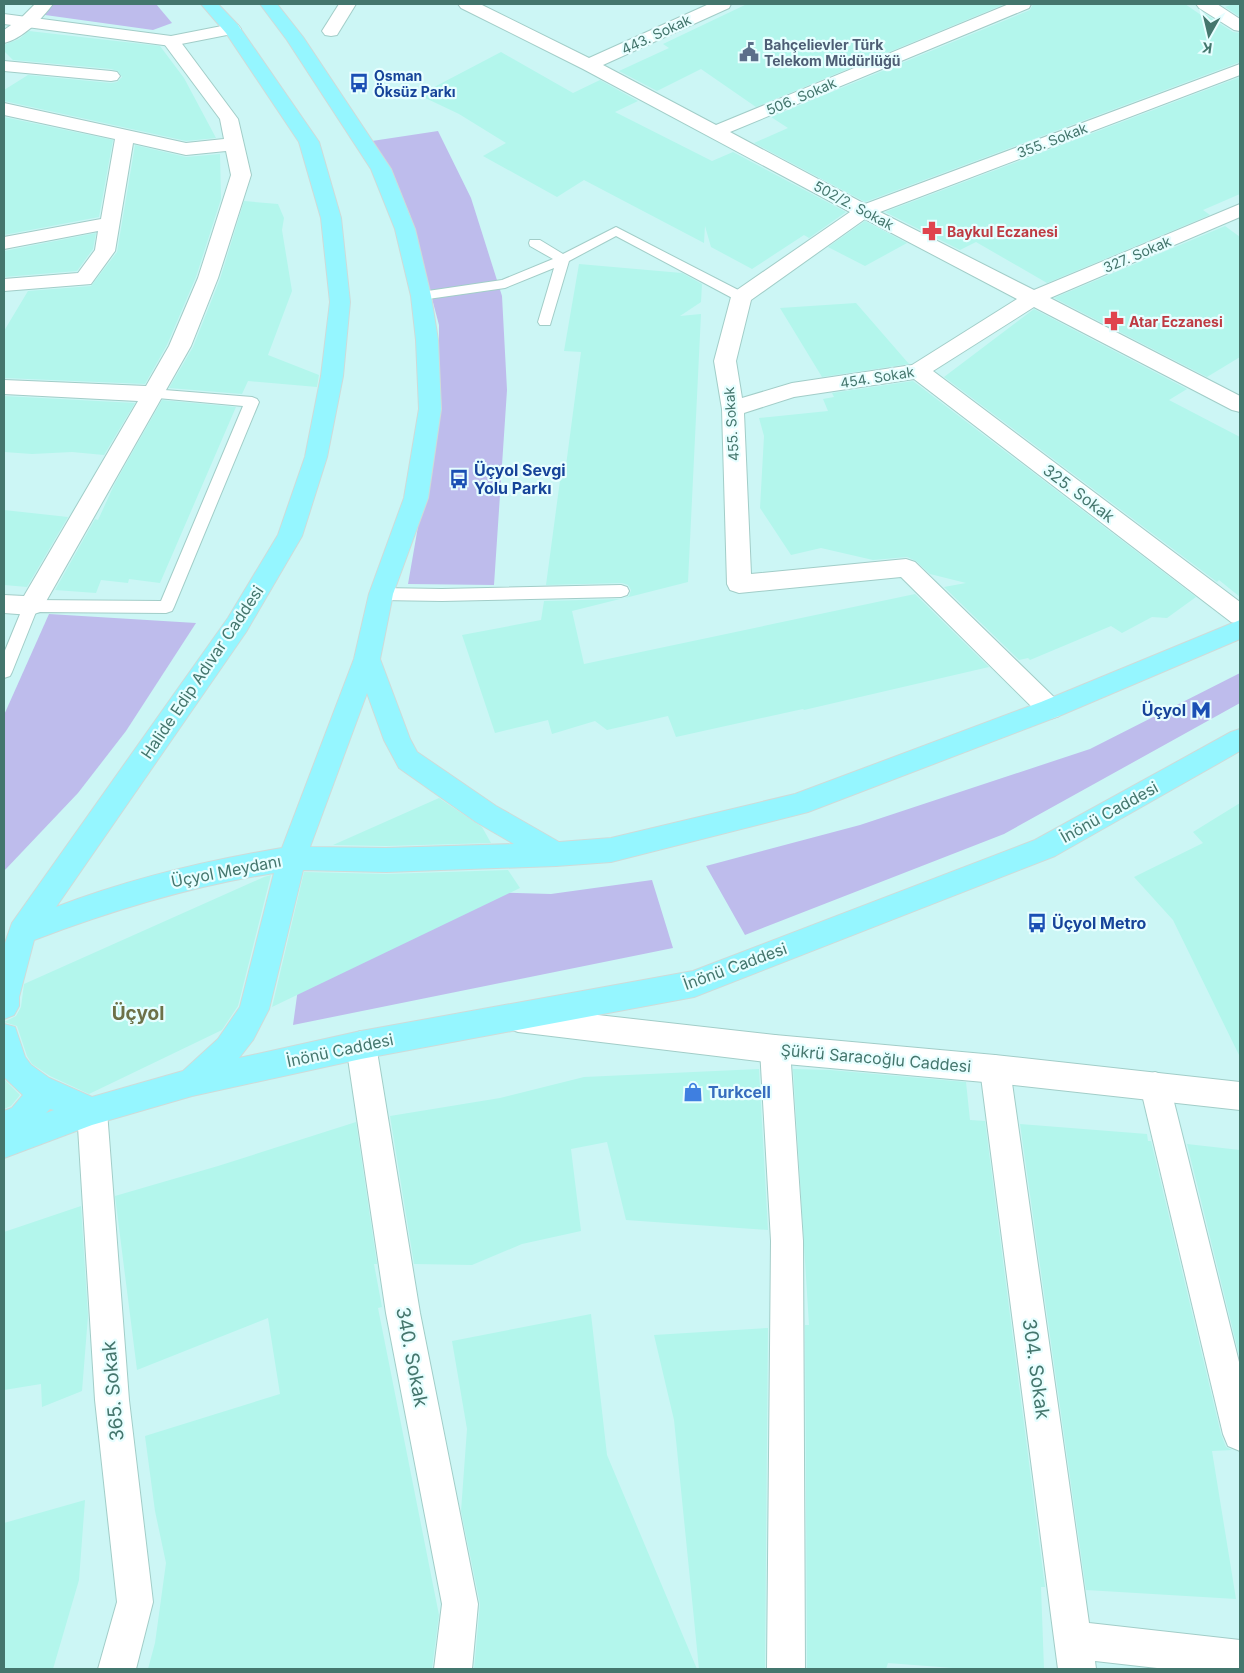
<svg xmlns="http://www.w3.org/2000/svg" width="1244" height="1673" viewBox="0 0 1244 1673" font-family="Inter,sans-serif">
<rect width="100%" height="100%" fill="#defcfe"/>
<rect fill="#ccf6f5" x="4" y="4" width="1236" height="1665"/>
<g fill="#bebcec">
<path d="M47,4H156L172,23L153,30L38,14Z"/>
<path d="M438,131L471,198L502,296L507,390L494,585L408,584L439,406V325L410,215L372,141Z"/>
<path d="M49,614L196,623L126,731L78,793L4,871V715Z"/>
<path d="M1240,673V703L1004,834L745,935L706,866L860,825L1090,749Z"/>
<path d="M652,880L673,948L293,1025L312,887L551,894Z"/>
</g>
<g fill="#b3f6ec">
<path d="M747,4H1005L756,107L701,69L657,91L619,71L669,48L663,44Z"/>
<path d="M1033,4H1185L1201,15L1205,14L1233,32L1240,33V62L865,202L754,143L788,128L771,117L1030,10Z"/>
<path d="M1233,4H1240V17L1225,7Z"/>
<path d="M29,31L160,46L184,78L216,138L186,141L4,101V90L28,75L111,83L117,82L122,77L118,71L111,69L13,60L4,51V45L19,39Z"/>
<path d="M501,52L573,93L600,80L638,101L615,112L712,161L733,152L846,212L809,238L804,235L752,269L711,247L705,226L704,243L584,180L557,197L483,156L506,143L459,114L419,95Z"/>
<path d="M1240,77V194L1203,210L1210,215L1047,283L976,242L960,250L885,212Z"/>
<path d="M4,117L113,140L99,217L4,235Z"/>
<path d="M135,145L186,157L220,154L221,199L196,277L167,345L145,384L4,378V331L28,291L91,286L117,252Z"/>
<path d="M244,201L278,204L284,218L282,230L292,291L268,355L319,375L317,387L248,381L242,394L169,388L193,347L220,279Z"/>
<path d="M865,221L907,243L865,266L828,247Z"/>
<path d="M1225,226L1240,237V357L1207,377L1054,298Z"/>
<path d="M96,233L93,249L77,271L4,277V251Z"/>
<path d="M579,264L682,273L702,284L701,302L680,316L701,314L688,582L625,598L629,596L631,590L628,585L622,583L546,585L561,473H565L581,352L564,351Z"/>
<path d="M856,303L909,364L822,377L780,308Z"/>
<path d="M1034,309L1187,389L1169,400L1240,437V597L1219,580L1217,582L944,377Z"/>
<path d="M913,381L1196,597L1167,618L1152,617L1122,633L1111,626L1030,660L1028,658L1019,660L944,587L966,583L930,574L916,561L907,557L873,560L821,548L791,555L760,508L764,436L759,418L828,411L823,399L834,397L832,393Z"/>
<path d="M4,396L135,403L104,455L72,452L32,454L4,452Z"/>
<path d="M162,400L236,407L160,583L129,579L128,583L101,580L96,593L55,590L95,519L98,520L115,483Z"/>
<path d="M4,510L68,517L27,587L4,585Z"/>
<path d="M915,594L989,667L804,710L803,709L676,737L668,716L607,730L595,721L552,734L548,720L495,733L462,635L541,620L544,601L620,599L572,611L584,664Z"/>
<path d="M439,798L482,827L491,843L386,846L333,845Z"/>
<path d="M1240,803V1057L1173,920L1134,877L1203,843L1193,832Z"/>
<path d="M508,870L520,888L272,1007L304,872L386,874Z"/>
<path d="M271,875L238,1006L222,1030L89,1094L50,1076L32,1064L27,1056L17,1026L4,1022L16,1016L21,1007L24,984L264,877Z"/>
<path d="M759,1069L768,1230L626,1220L607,1142L571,1149L581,1231L522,1244L472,1265L414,1264L390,1116L500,1098L584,1077Z"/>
<path d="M793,1069L830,1070L966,1082L970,1120L985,1121L1045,1587H1041L1044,1669H966L888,1663L886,1669H807L805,1325H809Z"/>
<path d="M4,1079L20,1095L11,1106L4,1109Z"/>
<path d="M356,1122L377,1264H374L382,1307L378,1308L439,1615L432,1669H148L155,1643L166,1563L155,1511L145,1436L280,1394L268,1318L137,1370L115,1196L218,1166Z"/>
<path d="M1020,1124L1147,1134L1148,1141H1151L1221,1434L1226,1447L1232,1450L1212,1451L1236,1599L1086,1590Z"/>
<path d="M1187,1144L1240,1150V1359Z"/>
<path d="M81,1206L88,1316L82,1391L42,1407L41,1384L4,1390V1232Z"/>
<path d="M591,1314L607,1455L697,1669H474L480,1604L461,1511L467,1429L452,1341Z"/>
<path d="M768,1328L765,1669H699L674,1420L654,1335Z"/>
<path d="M85,1500L79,1580L53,1669H4V1523Z"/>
</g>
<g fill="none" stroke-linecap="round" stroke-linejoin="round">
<defs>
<g id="service">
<path d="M616,227L746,294L748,297L741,301L736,300L616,236L569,261L550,325H540L538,322L554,268L505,288L421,300L414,296L421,292L502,280L553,259L530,246L529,243L530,240H540L563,254Z"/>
<path d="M152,389L252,397L257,399L259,402L174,607L172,611L166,613L36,612L12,672L10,676L4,678V653L25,602L31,600L161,601L243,406L147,397L145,394L147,391Z"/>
<path d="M621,585L627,587L629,591L627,595L621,597L442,601L381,600L375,598L373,594L375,590L381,588L442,589Z"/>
</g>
<g id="minor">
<path d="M35,4H53C42,19 22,39 4,43V30L21,18Z"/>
<path d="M339,4H356L337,35L331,36L325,35L322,31Z"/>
<path d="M458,4H480L589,58L709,4H731L729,8L603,65L716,125L1009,4H1031L1029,8L730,132L865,204L1240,64V75L880,212L1034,290L1240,204V217L1050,298L1240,396V412L1232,410L1034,307L933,371L1240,602V624L1231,622L914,379L794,397L744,413L751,574L906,559L915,562L1059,702L1063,709L1059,716L1050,719L1041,716L901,577L739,593L730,590L727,584L722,409L714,361L731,297L734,292L850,212L583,69L461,8ZM865,219L1017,299L912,365L792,383L742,398L736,361L751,300Z"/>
<path d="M1196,4H1217L1240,19V31L1234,30L1199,8Z"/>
<path d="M171,36L177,37L238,119L251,175L218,278L191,346L40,612L31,615L4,613V595L24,596L138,401L4,394V380L146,386L169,346L198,278L231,175L226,151L186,155L133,143L115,251L91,284L4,291V279L78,273L95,250L98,231L4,249V237L101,219L115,139L4,115V103L186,143L224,139L220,119L162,41L165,37Z"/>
<path d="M4,61L111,71L117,72L120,76L117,80L111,81L4,71Z"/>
<path d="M361,1031L372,1035L376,1045L420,1313L478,1604L472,1669H434L442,1604L386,1313L346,1045L350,1035Z"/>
<path d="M775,1035L786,1039L790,1049L803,1241L805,1669H767L771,1241L760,1049L764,1039Z"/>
<path d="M995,1055L1006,1059L1010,1069L1089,1623L1240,1640V1669H1166L1095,1661L1096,1669H1058L980,1069L984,1059Z"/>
<path d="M1155,1072L1166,1076L1170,1086L1240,1366V1451L1228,1446L1223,1434L1140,1086L1144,1076Z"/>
<path d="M92,1097L103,1101L107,1111L129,1400L153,1602L136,1669H98L117,1602L95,1400L77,1111L81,1101Z"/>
</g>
<g id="tertiary">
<path d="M4,14L171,36L232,24L238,25L241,29L238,33L232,34L171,46L4,24Z"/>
<path d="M518,1006L775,1035L995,1055L1240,1082V1110L995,1083L775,1063L518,1032L507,1028L503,1019L507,1010Z"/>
</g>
<path id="primary" d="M201,4H218L238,25L319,142L341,218L350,302L343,376L327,457L302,536L246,632L56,907C129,879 204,861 282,848L354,659L369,594L404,498L419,409L416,340L411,296L395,229L371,169L287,40L260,4H277L303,37L391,169L415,229L431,296L438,340L441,409L428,498L393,594L380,659L410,739L417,752L496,806L559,842L611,838L795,794L1041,702L1240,620V639L1059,716L808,812L611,862L556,866L386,872L303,870L269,1009L253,1040L239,1058L361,1031L693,971L1035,840L1231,732L1240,729V751L1055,856L694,997L361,1059L192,1096L92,1125L4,1158V1111L12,1108L23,1095L4,1077V1024L15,1027L25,1057L31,1065L49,1078L92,1097L183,1071L218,1039L240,1007L274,873C191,886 113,910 34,940L19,997V1006L14,1015L4,1019V946L12,923L228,618L278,535L305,457L321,376L330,302L321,218L299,142L226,33ZM367,693L384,740L399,768L476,822L514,844L386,848L310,847ZM50,1109L54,1110L46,1113Z"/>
</defs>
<use href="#service" stroke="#a2cdc8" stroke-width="2"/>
<use href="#minor" stroke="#a2cdc8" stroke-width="2"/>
<use href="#tertiary" stroke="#a2cdc8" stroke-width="2"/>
<use href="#primary" stroke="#cedbd9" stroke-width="2"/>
<use href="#service" fill="#fff" fill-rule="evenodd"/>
<use href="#minor" fill="#fff" fill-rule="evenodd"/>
<use href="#tertiary" fill="#fff" fill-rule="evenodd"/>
<use href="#primary" fill="#95f6ff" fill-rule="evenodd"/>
</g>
<defs>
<symbol id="civic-bare" viewBox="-9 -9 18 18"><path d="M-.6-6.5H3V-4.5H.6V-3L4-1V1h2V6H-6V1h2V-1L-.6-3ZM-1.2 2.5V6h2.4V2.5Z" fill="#5c6f8a" stroke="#e7feff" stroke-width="2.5" paint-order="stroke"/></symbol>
<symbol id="bus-bare" viewBox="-9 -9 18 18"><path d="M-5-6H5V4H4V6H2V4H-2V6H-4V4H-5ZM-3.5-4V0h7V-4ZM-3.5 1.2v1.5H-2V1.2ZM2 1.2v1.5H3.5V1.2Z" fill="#1a4fb4" stroke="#e7feff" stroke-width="2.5" paint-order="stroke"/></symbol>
<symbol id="pharmacy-bare" viewBox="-9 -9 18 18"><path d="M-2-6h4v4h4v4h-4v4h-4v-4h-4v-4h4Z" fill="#e0444e" stroke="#e7feff" stroke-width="2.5" paint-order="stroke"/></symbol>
<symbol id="metro-bare" viewBox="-9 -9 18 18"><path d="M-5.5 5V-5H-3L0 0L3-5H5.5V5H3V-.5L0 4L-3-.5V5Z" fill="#1a4fb4" stroke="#e7feff" stroke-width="2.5" paint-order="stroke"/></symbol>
<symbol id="shop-bare" viewBox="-9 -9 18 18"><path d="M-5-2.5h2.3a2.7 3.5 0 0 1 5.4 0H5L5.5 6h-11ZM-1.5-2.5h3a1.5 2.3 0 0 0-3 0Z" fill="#3f7fe0" stroke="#e7feff" stroke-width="2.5" paint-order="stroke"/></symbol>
</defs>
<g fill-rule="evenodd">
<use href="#civic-bare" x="735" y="38" width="28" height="28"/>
<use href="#bus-bare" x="345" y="69" width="28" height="28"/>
<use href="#pharmacy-bare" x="918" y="217" width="28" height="28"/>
<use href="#pharmacy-bare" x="1100" y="307" width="28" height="28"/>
<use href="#bus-bare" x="445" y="465" width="28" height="28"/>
<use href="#metro-bare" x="1187" y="696" width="28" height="28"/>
<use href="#bus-bare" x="1023" y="909" width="28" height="28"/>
<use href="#shop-bare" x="679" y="1078" width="28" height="28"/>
</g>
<g text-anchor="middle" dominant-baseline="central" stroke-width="4.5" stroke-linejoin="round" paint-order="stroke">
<g font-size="14" fill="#44766d" stroke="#e7feff">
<text transform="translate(656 34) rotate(-25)">443. Sokak</text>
<text transform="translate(801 96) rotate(-23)">506. Sokak</text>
<text transform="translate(1052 140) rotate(-21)">355. Sokak</text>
<text transform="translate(854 205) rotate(28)">502/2. Sokak</text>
<text transform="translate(1137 254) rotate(-23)">327. Sokak</text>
<text transform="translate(877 377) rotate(-9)">454. Sokak</text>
<text transform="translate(731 424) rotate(-94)">455. Sokak</text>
</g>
<g font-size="14" font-weight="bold" fill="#4e5e75" stroke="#e7feff" text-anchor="start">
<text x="764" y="44">Bahçelievler Türk<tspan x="764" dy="16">Telekom Müdürlüğü</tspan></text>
</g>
<g font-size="14" font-weight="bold" fill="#164399" stroke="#e7feff" text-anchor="start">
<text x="374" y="75">Osman<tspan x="374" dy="16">Öksüz Parkı</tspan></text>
</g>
<g font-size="14" font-weight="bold" fill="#be3a42" stroke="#e7feff" text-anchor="start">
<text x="947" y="231">Baykul Eczanesi</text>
<text x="1129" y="321">Atar Eczanesi</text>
</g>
<g font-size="16" font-weight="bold" fill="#164399" stroke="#e7feff" text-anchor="start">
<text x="474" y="470">Üçyol Sevgi<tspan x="474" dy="18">Yolu Parkı</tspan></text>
<text x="1186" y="710" text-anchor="end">Üçyol</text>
<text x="1052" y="923">Üçyol Metro</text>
</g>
<g font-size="16" fill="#44766d" stroke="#e7feff">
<text transform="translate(1079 493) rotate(37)">325. Sokak</text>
<text transform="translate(202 672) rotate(-56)">Halide Edip Adıvar Caddesi</text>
<text transform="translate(1109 812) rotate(-29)">İnönü Caddesi</text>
<text transform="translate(226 871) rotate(-11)">Üçyol Meydanı</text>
<text transform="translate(735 966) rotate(-20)">İnönü Caddesi</text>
<text transform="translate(340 1050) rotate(-12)">İnönü Caddesi</text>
<text transform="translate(876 1058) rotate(5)">Şükrü Saracoğlu Caddesi</text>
</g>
<g font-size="16" font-weight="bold" fill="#366cbe" stroke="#e7feff" text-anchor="start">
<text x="708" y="1092">Turkcell</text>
</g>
<g font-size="19" font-weight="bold" fill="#6d7148" stroke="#e7feff">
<text x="138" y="1013">Üçyol</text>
</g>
<g font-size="19" fill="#44766d" stroke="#e7feff">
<text transform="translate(412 1357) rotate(79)">340. Sokak</text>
<text transform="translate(1036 1369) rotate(82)">304. Sokak</text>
<text transform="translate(113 1391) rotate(-95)">365. Sokak</text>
</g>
</g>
<rect width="1244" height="1673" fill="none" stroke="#44766d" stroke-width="10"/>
<g transform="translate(1209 35) rotate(188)" stroke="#e7feff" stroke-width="4" paint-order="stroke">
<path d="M0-4L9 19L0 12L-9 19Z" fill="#44766d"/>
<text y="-8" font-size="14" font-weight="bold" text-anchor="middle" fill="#44766d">K</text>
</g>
</svg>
